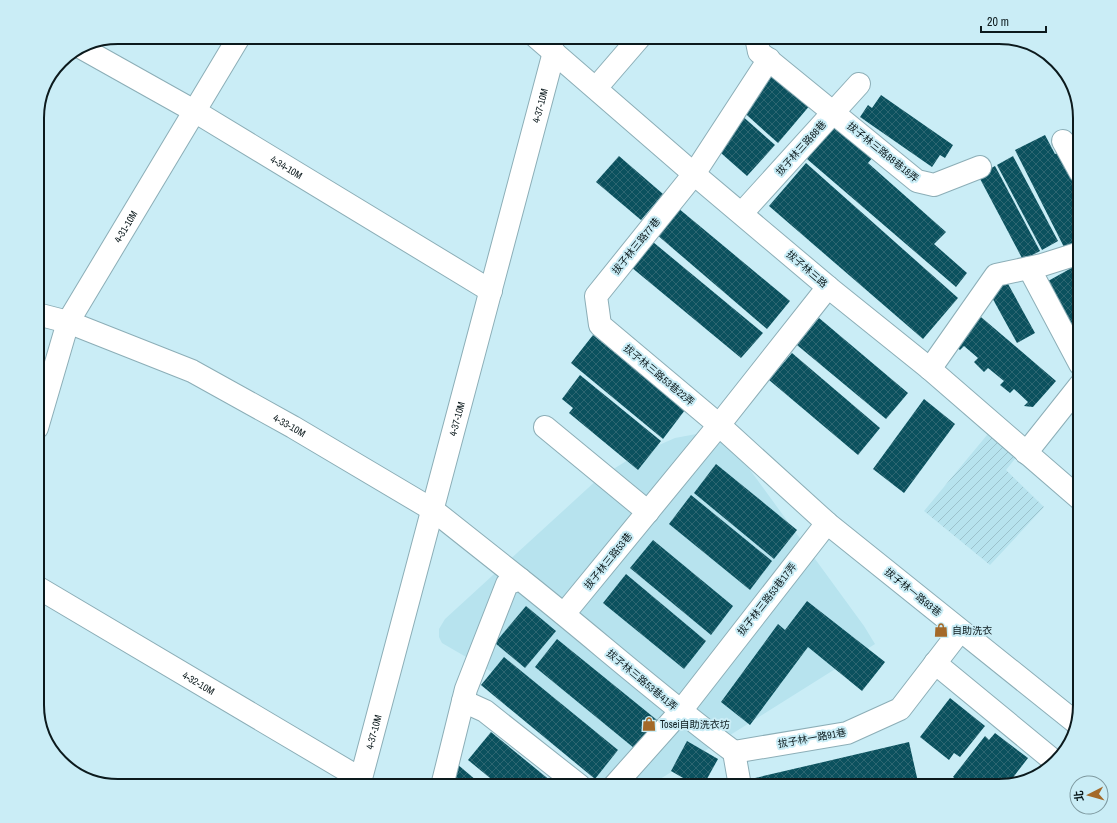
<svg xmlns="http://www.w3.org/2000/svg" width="1117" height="823" viewBox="0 0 1117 823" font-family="'Archivo Narrow','Noto Sans TC',sans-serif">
<defs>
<pattern id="industrial-furrows" width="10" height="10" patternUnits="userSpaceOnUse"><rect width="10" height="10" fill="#b7e3ee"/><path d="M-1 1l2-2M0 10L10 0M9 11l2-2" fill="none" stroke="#9cc2cc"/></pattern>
<pattern id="building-cross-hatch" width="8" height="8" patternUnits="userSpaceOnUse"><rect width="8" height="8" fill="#0b515e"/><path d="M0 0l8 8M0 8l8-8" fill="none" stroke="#2d6671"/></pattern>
</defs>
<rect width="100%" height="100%" fill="#caedf6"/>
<path fill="#b7e3ee" d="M707,432L726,437L864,626L875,644L649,786H605L521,689L442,643L439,637V629L445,619L599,478L636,455L675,438Z"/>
<path fill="url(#industrial-furrows)" d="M987,435L1005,437L1022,450L1006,470L1044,507L990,565L924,511Z"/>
<g fill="url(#building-cross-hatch)">
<path d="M772,69L811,104L778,143L739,108Z"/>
<path d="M881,95L953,145L945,158L940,155L932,167L860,117L868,105L872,108Z"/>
<path d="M740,114L775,145L747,176L713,146Z"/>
<path d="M1080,122V159L1072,146L1077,137L1073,135Z"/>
<path d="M836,125L873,157L868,163L946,232L934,244L967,273L956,287L807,159Z"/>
<path d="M1045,135L1055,154L1061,152L1080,189V193L1078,194L1080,199V241L1065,249L1015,150Z"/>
<path d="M619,156L663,194L641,220L596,182Z"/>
<path d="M1013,156L1058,241L1042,250L997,165Z"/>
<path d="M806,163L958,298L923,339L769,206Z"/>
<path d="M995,166L1040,251L1023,260L978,175Z"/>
<path d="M678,208L790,301L767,329L656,234Z"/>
<path d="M653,242L763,333L741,358L631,267Z"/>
<path d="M1075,266L1080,275V334L1072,339L1041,285Z"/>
<path d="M1007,282L1035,333L1017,343L989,292Z"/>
<path d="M981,317L1056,381L1033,407L1024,406L1028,402L1014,389L1010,393L1000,385L1004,381L988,368L984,372L974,362L978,358L964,346L960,350L955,346Z"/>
<path d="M819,318L908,393L886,419L797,345Z"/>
<path d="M593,335L685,410L663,439L571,363Z"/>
<path d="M792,353L880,428L858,455L769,380Z"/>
<path d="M580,375L661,441L638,470L569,413L573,408L562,399Z"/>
<path d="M924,399L955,424L904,493L873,469Z"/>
<path d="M716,464L797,530L774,559L694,493Z"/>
<path d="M691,495L772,561L750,590L669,524Z"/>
<path d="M653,540L733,606L711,635L630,568Z"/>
<path d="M626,574L706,641L684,669L603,603Z"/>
<path d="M807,601L885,662L862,691L808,647L750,725L721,702L778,624L785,630Z"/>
<path d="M526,606L556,631L525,668L495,643Z"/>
<path d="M557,639L657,720L634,748L535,667Z"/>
<path d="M504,657L618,750L595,779L481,685Z"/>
<path d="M950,698L985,726L960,757L954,753L949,760L920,737Z"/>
<path d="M491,732L557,786H500L490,778L468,760Z"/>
<path d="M995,733L1028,758L1008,784L1000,786H964L953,777L985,736L989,740Z"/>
<path d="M687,741L718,759L703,786H697L671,771Z"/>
<path d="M909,742L918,782L907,784V786H757L755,778Z"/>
<path d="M457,764L483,786H451Z"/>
</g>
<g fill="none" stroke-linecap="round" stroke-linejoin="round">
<defs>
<g id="minor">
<path d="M536,37L694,174L828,287L930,369L1080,499"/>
<path d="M756,37L759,52L917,181L934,185L980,167"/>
<path id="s1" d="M80,47L196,112L491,291"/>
<path d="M596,88L640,37"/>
<path d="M1063,141L1080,172"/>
<path d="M742,213L859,84"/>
<path d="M1029,268L1080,364"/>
<path id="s2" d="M37,314L68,322L192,371L293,427L433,510L520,579"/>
<path d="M930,369L996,275L1042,265L1080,253"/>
<path d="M545,427L648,512"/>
<path id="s3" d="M37,428L68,322L239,37"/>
<path d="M1026,453L1080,385"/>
<path d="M827,523L1075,722"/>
<path id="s4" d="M37,587L361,779"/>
<path d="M564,614L719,425L828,287"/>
<path d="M935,663L1054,761"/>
<path d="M463,701L485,711L580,786"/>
<path d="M734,752L847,733L900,709L960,631"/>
<path id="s5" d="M359,786L554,52"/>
<path d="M442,786L466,689L507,584L520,579C592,636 660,697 734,752L740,786"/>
<path d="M614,786L680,712L827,523L719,425L600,325L596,296L694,174L769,59"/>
</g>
</defs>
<use href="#minor" stroke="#8caeb7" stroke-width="24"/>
<use href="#minor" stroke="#fff" stroke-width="22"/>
</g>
<defs>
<symbol id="shop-bare" viewBox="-9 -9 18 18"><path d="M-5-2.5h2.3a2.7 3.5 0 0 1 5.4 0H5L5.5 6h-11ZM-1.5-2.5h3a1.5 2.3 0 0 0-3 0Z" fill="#a46929" stroke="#caedf6" stroke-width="2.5" paint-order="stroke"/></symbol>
</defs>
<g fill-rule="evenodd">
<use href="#shop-bare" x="931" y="620" width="20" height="20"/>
<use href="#shop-bare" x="639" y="714" width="20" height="20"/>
</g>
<g text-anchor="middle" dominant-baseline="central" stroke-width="4" stroke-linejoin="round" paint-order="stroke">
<g font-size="10" fill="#0c1a1d" stroke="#caedf6">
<text stroke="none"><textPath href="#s5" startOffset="704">4-37-10M</textPath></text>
<text transform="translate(801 148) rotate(-48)">拔子林三路88巷</text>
<text transform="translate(883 152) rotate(39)">拔子林三路88巷18弄</text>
<text stroke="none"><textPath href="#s1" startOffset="239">4-34-10M</textPath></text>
<text stroke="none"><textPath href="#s3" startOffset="222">4-31-10M</textPath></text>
<text transform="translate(636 246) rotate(-51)">拔子林三路77巷</text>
<text transform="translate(807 269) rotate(41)">拔子林三路</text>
<text transform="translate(659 375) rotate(40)">拔子林三路53巷22弄</text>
<text stroke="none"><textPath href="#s5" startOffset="380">4-37-10M</textPath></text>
<text stroke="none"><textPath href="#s2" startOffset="277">4-33-10M</textPath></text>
<text transform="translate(608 561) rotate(-51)">拔子林三路53巷</text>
<text transform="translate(913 592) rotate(39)">拔子林一路93巷</text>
<text transform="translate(767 599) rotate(-52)">拔子林三路53巷17弄</text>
<text transform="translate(642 680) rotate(40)">拔子林三路53巷41弄</text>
<text stroke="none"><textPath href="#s4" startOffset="188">4-32-10M</textPath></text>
<text stroke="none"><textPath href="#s5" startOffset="56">4-37-10M</textPath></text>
<text transform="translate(812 738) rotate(-10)">拔子林一路91巷</text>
</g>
<g font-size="10" fill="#0c1a1d" stroke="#caedf6" text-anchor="start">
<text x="952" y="630">自助洗衣</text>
<text x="660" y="724">Tosei自助洗衣坊</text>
</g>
</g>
<path d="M0 0H1117V823H0ZM118 44H999A74 74 0 0 1 1073 118V705A74 74 0 0 1 999 779H118A74 74 0 0 1 44 705V118A74 74 0 0 1 118 44Z" fill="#caedf6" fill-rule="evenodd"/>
<path fill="none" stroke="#0c1a1d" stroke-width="2" d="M118 44H999A74 74 0 0 1 1073 118V705A74 74 0 0 1 999 779H118A74 74 0 0 1 44 705V118A74 74 0 0 1 118 44Z"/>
<g transform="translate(1089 795) rotate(264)"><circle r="19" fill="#caedf6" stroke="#7e999f"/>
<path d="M0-3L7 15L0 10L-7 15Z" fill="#a46929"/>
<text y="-6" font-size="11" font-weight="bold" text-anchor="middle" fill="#0c1a1d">北</text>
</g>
<path d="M981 26v6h65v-6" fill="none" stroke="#0c1a1d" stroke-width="2"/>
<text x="987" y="26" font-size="12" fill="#0c1a1d" stroke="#caedf6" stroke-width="3" paint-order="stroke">20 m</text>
</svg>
